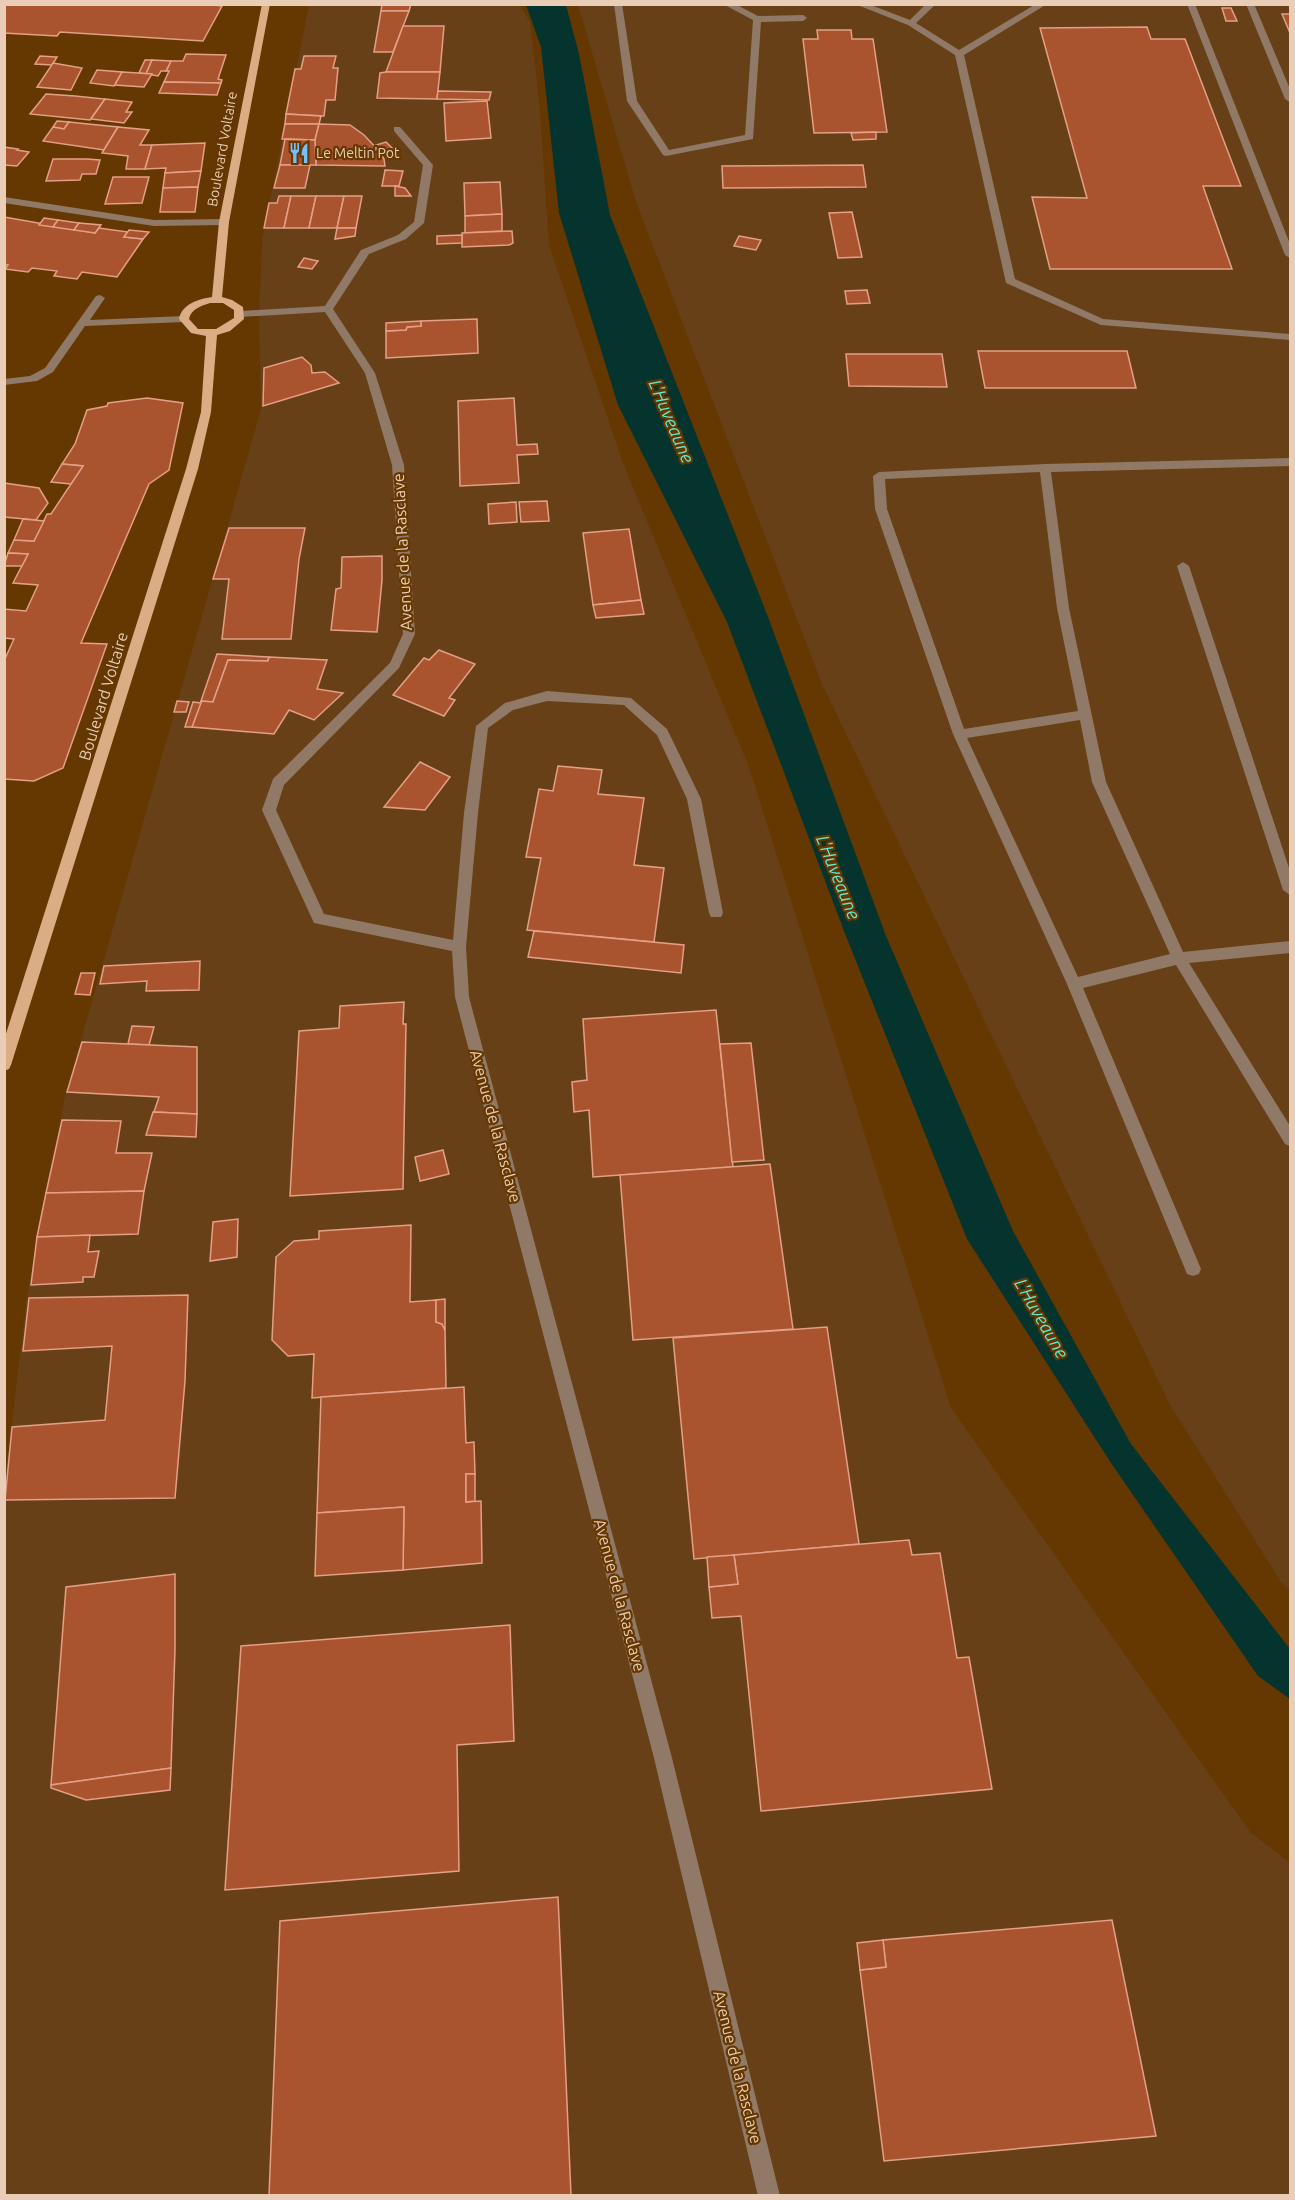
<svg xmlns="http://www.w3.org/2000/svg" width="1295" height="2200" viewBox="0 0 1295 2200" font-family="Ubuntu,sans-serif">
<rect width="100%" height="100%" fill="#653701"/>
<g fill="#684017">
<path d="M309,5H520L530,22L539,99L549,245L623,463L749,767L951,1408L1250,1832L1290,1863V2195L5,2196L4,1490L27,1296L65,1096L261,409L259,314L262,241Z"/>
<path d="M578,5H1290V1591L1281,1582L1170,1405L822,684L636,202Z"/>
</g>
<path fill="#05342e" d="M526,5H566L579,54L610,215L768,617L886,936L1013,1231L1131,1444L1290,1649V1699L1258,1676L1111,1463L967,1239L846,936L727,622L618,405L559,213L541,47Z"/>
<g fill="#a9532f" stroke="#e3a086" stroke-width="1.5">
<path d="M4,4H206L222,6L203,41L60,32L57,36L4,33Z"/>
<path d="M382,4H411L409,11H381Z"/>
<path d="M1222,8H1231L1237,21H1226Z"/>
<path d="M381,11H409L393,52H374Z"/>
<path d="M1282,14H1290V33Z"/>
<path d="M403,26H444L440,72H386Z"/>
<path d="M1147,27L1151,39H1185L1241,186H1203L1232,269H1050L1032,197L1087,198L1040,28Z"/>
<path d="M817,30H851L852,39H873L887,132L814,133L803,39H818Z"/>
<path d="M186,54L226,55L218,79L222,80L221,83L164,82L169,71H166L171,61H183Z"/>
<path d="M40,56L56,57H57L52,65L35,64Z"/>
<path d="M304,56H336L333,68H338L335,100H326L324,116L286,114L295,69H301Z"/>
<path d="M145,60H152L146,74L139,73Z"/>
<path d="M152,60L171,61L166,71H161L158,76L146,74Z"/>
<path d="M53,63L82,68L71,90L37,87Z"/>
<path d="M97,70L122,72L114,86L90,83Z"/>
<path d="M122,72L138,73L152,74L144,87L115,85Z"/>
<path d="M386,72H440L437,99L377,98L380,73Z"/>
<path d="M164,82L221,83L217,95L159,93Z"/>
<path d="M438,91L491,92L489,100L437,99Z"/>
<path d="M46,94L75,96L105,99L90,120L30,114Z"/>
<path d="M105,99L132,102L126,112H132L124,123L91,119Z"/>
<path d="M487,101L491,138L446,141L444,103Z"/>
<path d="M286,114L321,116L319,124H285Z"/>
<path d="M57,121L69,122L64,129L53,127Z"/>
<path d="M69,122L88,124L118,127L104,150L43,141L53,127L64,129Z"/>
<path d="M285,124H319L315,140L282,139Z"/>
<path d="M319,124L350,125L364,135L379,151L384,159L385,166L316,165L315,140Z"/>
<path d="M118,127L149,130L140,145H152L145,169H126L128,156L102,153Z"/>
<path d="M876,132V139L853,140L851,133Z"/>
<path d="M285,139L315,140L316,165H280Z"/>
<path d="M386,142L392,148L382,151L376,145Z"/>
<path d="M205,143L201,171L165,173L166,168L145,169L152,145Z"/>
<path d="M4,147L18,149L17,150L29,152L17,166L4,165Z"/>
<path d="M53,159H87L100,160L96,174H82L80,180L46,181Z"/>
<path d="M280,165H310L305,188H274Z"/>
<path d="M863,165L866,187L723,188L722,166Z"/>
<path d="M385,170L403,171L399,186H382Z"/>
<path d="M201,171L198,187L163,188L165,173Z"/>
<path d="M113,177H149L142,203L105,204Z"/>
<path d="M500,182L502,214L465,216L464,183Z"/>
<path d="M395,186L405,188L411,196H395Z"/>
<path d="M198,187L195,212H160L163,188Z"/>
<path d="M279,196H291L284,228H264L269,203H277Z"/>
<path d="M291,196H316L309,228H284Z"/>
<path d="M316,196H344L337,228H309Z"/>
<path d="M344,196H362L356,228H337Z"/>
<path d="M852,212L862,257L838,258L829,213Z"/>
<path d="M502,214V231L465,233V216Z"/>
<path d="M4,217L95,233L99,228L128,232L124,237L143,239L117,277L82,272L77,279L54,276L57,271L32,268L28,272L5,269L8,265L4,264Z"/>
<path d="M44,218L58,220L53,227L39,225Z"/>
<path d="M58,220L79,223L74,230L53,227Z"/>
<path d="M79,223L101,225L95,233L74,230Z"/>
<path d="M337,228H356L355,236L335,239Z"/>
<path d="M129,230L149,232L143,239L124,237Z"/>
<path d="M512,231L513,243L509,245L462,247V233Z"/>
<path d="M462,235V243L437,244V236Z"/>
<path d="M739,236L761,240L756,250L734,246Z"/>
<path d="M304,258L318,261L312,269L298,267Z"/>
<path d="M867,290L870,303L847,304L845,291Z"/>
<path d="M477,319L478,353L386,358V331L406,330L407,327L421,326V321Z"/>
<path d="M421,321V326L407,327L406,330L386,331V323Z"/>
<path d="M978,351H1127L1136,388H985Z"/>
<path d="M846,354H942L947,387L849,386Z"/>
<path d="M302,357L311,365L312,373L325,372L339,383L263,406L264,368Z"/>
<path d="M147,398L183,403L169,470L149,484L81,643L107,644L63,768L34,781L4,779V661L14,639L4,638V609L26,611L38,585L13,583L28,554L8,553L14,540L34,541L47,514H51L83,466L62,464L75,444L87,410L107,406L108,403Z"/>
<path d="M514,398L517,445L537,444L538,454L517,455L519,483L460,486L458,401Z"/>
<path d="M62,464L83,466L71,484L51,482Z"/>
<path d="M4,483L39,488L48,503L36,520L4,517Z"/>
<path d="M547,501L549,521L521,522L519,502Z"/>
<path d="M516,502L517,522L489,524L488,504Z"/>
<path d="M23,519L44,521L34,541L14,540Z"/>
<path d="M229,528H305L299,559L291,639H222L229,579H213Z"/>
<path d="M629,529L641,600L593,605L583,533Z"/>
<path d="M8,553L28,554L22,566H4Z"/>
<path d="M382,556V580L377,632L331,630L336,589L341,588L342,557Z"/>
<path d="M641,600L644,614L596,618L593,605Z"/>
<path d="M439,650L475,664L449,698L455,700L444,716L393,695L424,658L429,660Z"/>
<path d="M217,654L269,657L268,661L228,660L213,702L201,701Z"/>
<path d="M269,657L327,660L317,689L343,693L314,720L289,710L274,734L192,727L201,701L213,702L228,660L268,661Z"/>
<path d="M177,701L189,702L186,712H174Z"/>
<path d="M193,702L201,703L192,727H185Z"/>
<path d="M420,762L450,777L425,810L384,807Z"/>
<path d="M558,766L602,770L598,794L644,798L634,865L664,868L654,942L527,930L541,858L526,857L539,789L553,791Z"/>
<path d="M534,931L684,945L681,973L528,957Z"/>
<path d="M200,961L199,990L146,991L147,981L100,984L104,966Z"/>
<path d="M81,973H95L90,995L75,994Z"/>
<path d="M404,1002L403,1024H406L403,1189L290,1196L299,1031L339,1028L340,1006Z"/>
<path d="M716,1010L733,1167L593,1177L589,1110L574,1112L572,1082L587,1080L583,1019Z"/>
<path d="M132,1026L154,1027L149,1045L128,1044Z"/>
<path d="M82,1042L197,1047V1114L154,1112L159,1097L67,1092Z"/>
<path d="M751,1043L764,1160L732,1162L720,1044Z"/>
<path d="M153,1112L197,1114L196,1137L146,1135Z"/>
<path d="M62,1120L121,1121L116,1153H152L144,1191L46,1193Z"/>
<path d="M443,1150L449,1174L420,1181L415,1157Z"/>
<path d="M770,1164L793,1329L633,1340L620,1175Z"/>
<path d="M144,1191L138,1234L37,1237L46,1193Z"/>
<path d="M238,1219L237,1257L210,1261L213,1222Z"/>
<path d="M411,1225L410,1302L436,1300V1322L442,1324L445,1330L446,1388L312,1398L314,1354L288,1356L272,1340L276,1257L294,1241L319,1239V1231Z"/>
<path d="M90,1235L88,1252L99,1251L94,1277H83V1282L31,1285L37,1237Z"/>
<path d="M188,1295L185,1381L175,1498L5,1500L12,1427L105,1420L112,1346L23,1351L29,1298Z"/>
<path d="M445,1299V1330L442,1324L436,1322V1300Z"/>
<path d="M827,1327L859,1544L694,1559L673,1338Z"/>
<path d="M464,1387L466,1443L474,1442L475,1474H466V1502L481,1501L482,1563L403,1570L404,1507L317,1513L321,1397Z"/>
<path d="M466,1474H475V1501L466,1502Z"/>
<path d="M404,1507L403,1570L315,1576L317,1513Z"/>
<path d="M909,1540L912,1555L940,1553L957,1658L969,1657L992,1789L761,1811L741,1616L712,1618L709,1587L738,1584L734,1555Z"/>
<path d="M734,1555L738,1584L709,1587L707,1557Z"/>
<path d="M175,1574V1649L171,1768L51,1785L66,1587Z"/>
<path d="M510,1625L514,1741L457,1745L459,1871L225,1890L241,1646Z"/>
<path d="M171,1768L170,1790L86,1800L51,1788V1785Z"/>
<path d="M558,1897L571,2195L269,2196L280,1921Z"/>
<path d="M1112,1920L1156,2136L884,2161L860,1970L886,1967L883,1940Z"/>
<path d="M883,1940L886,1967L860,1970L857,1943Z"/>
</g>
<g fill="none" stroke-linecap="round" stroke-linejoin="round">
<g fill="#907a67" fill-rule="evenodd">
<path d="M614,4H622L637,101L669,150L745,135L753,20L723,4H735L758,16L803,15L807,18L803,21L761,22L753,139L666,156L663,155L627,101Z"/>
<path d="M855,4H868L910,20L926,4H936L916,23L959,50L1036,4H1047L964,55L1015,279L1103,319L1290,334V340L1101,325L1006,283L955,55L908,25Z"/>
<path d="M1187,4H1195L1290,244V258L1285,255Z"/>
<path d="M1246,4H1254L1290,89V102L1285,99Z"/>
<path d="M394,127H400L433,165L424,223L406,239L369,254L333,309L375,373L404,465L415,634L399,668L284,785L276,810L324,914L453,940L464,813L476,726L505,703L547,691L631,698L667,729L701,799L723,913L721,917H711L709,913L687,799L657,735L624,705L547,701L513,710L488,728L478,813L466,947L469,997L672,1758L780,2196H758L654,1758L455,997L452,951L314,923L262,810L273,779L390,663L403,634L392,465L365,373L325,312L240,317L235,314L240,311L325,306L361,250L398,235L414,222L423,165L394,131Z"/>
<path d="M4,197L154,220L224,219L229,222L224,225L154,226L4,203Z"/>
<path d="M100,295L105,298L90,320L184,316L189,319L184,322L85,326L53,372L37,381L4,385V379L30,376L45,368L96,296Z"/>
<path d="M1290,458V466L1051,472L1069,608L1106,782L1183,952L1290,941V953L1189,963L1290,1126V1146L1285,1144L1176,965L1083,988L1201,1269L1199,1274L1193,1276L1187,1274L1185,1269L1067,984L953,734L875,509L873,476L879,472L1045,464ZM1040,472L1057,608L1078,711L964,729L887,509L885,479ZM1080,720L1092,782L1170,954L1078,977L967,738Z"/>
<path d="M1183,562L1189,566L1290,871V895L1283,890L1177,566Z"/>
</g>
<path fill="#daad85" fill-rule="evenodd" d="M262,4H270L229,222L222,297L232,300L243,307L244,319L230,331L217,335L211,412L198,469L11,1065L9,1069L4,1071V1040L186,469L201,412L206,336L191,333L179,319C182,304 198,299 212,297L219,222ZM210,303H223L234,310V318L216,329H198L189,319C191,309 201,306 210,303Z"/>
</g>
<defs>
<symbol id="restaurant-bare" viewBox="-9 -9 18 18"><path d="M-5-6h1v4h1v-4h1v4h1v-4h1v5L-1.5 .5V6h-2V.5L-5-1ZM5-6V6H3V1.5H1.5Q1.5-4 5-6Z" fill="#76c0f7" stroke="#653701" stroke-width="2.5" paint-order="stroke"/></symbol>
</defs>
<g fill-rule="evenodd">
<use href="#restaurant-bare" x="284" y="138" width="30" height="30"/>
</g>
<g text-anchor="middle" dominant-baseline="central" stroke-width="4.5" stroke-linejoin="round" paint-order="stroke">
<g font-size="14" fill="#e9cdb6" stroke="#653701">
<text transform="translate(222 149) rotate(-80)">Boulevard Voltaire</text>
</g>
<g font-size="14" fill="#e9cdb6" stroke="#653701" text-anchor="start">
<text x="316" y="153">Le Meltin'Pot</text>
</g>
<g font-size="16" fill="#e9cdb6" stroke="#653701">
<text transform="translate(402 552) rotate(-93)">Avenue de la Rasclave</text>
<text transform="translate(103 696) rotate(-73)">Boulevard Voltaire</text>
<text transform="translate(496 1126) rotate(75)">Avenue de la Rasclave</text>
<text transform="translate(620 1595) rotate(75)">Avenue de la Rasclave</text>
<text transform="translate(738 2067) rotate(76)">Avenue de la Rasclave</text>
</g>
<g font-size="18" font-style="italic" fill="#5fead6" stroke="#653701">
<text transform="translate(672 421) rotate(67)">L'Huveaune</text>
<text transform="translate(839 877) rotate(68)">L'Huveaune</text>
<text transform="translate(1042 1318) rotate(60)">L'Huveaune</text>
</g>
</g>
<rect width="1295" height="2200" fill="none" stroke="#e9cdb6" stroke-width="12"/>
</svg>
